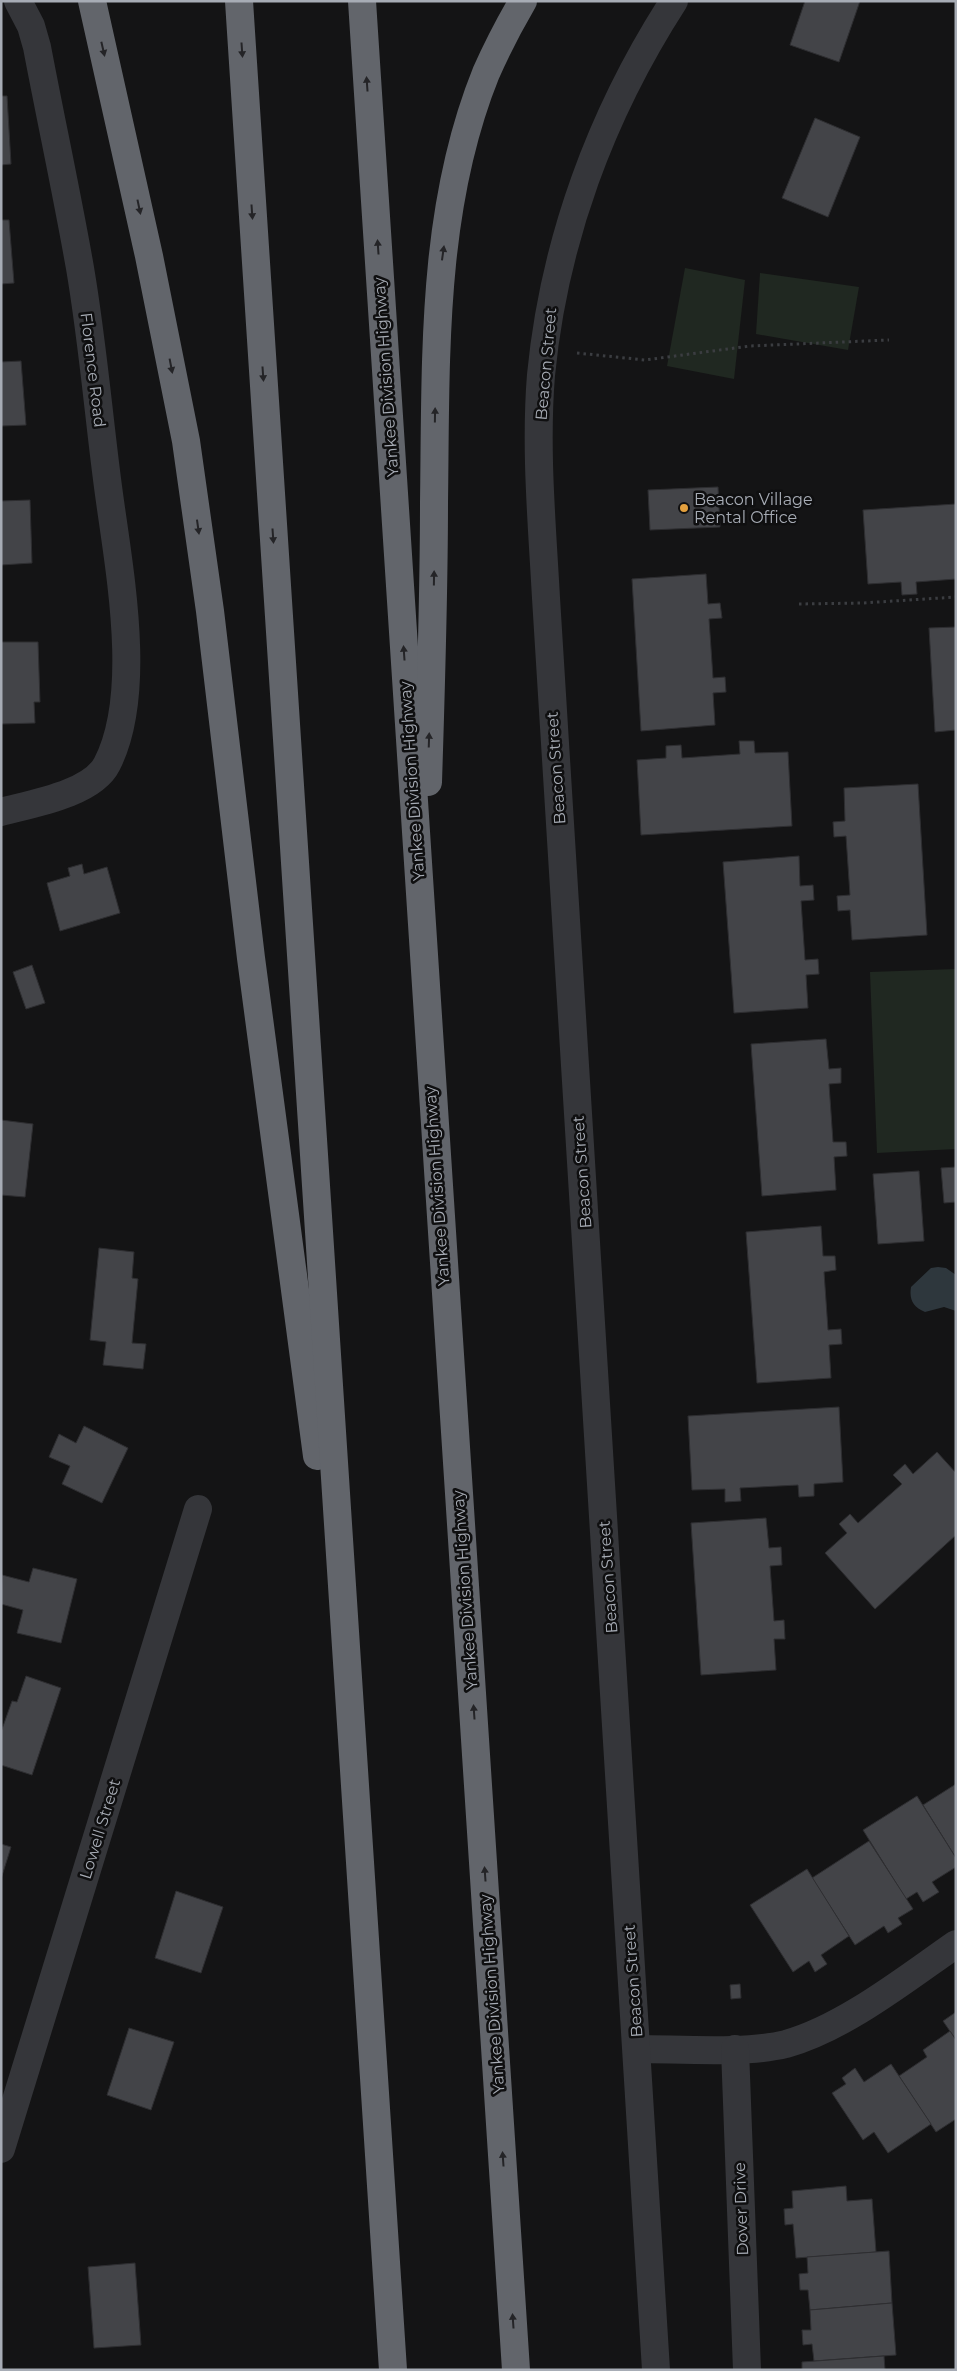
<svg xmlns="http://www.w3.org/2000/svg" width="957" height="2371" viewBox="0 0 957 2371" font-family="Montserrat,sans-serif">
<rect width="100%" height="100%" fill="#141415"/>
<g fill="#202821">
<path d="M685,268L745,280L734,379L667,366Z"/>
<path d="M760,273L859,287L848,350L756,334Z"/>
<path d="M956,969V1149L877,1153L870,972Z"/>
</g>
<path fill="#2e373d" d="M938,1267L946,1268L956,1275V1311L944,1307L925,1312C913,1307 909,1300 911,1287L931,1268Z"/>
<g fill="#434448" stroke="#2e2e31">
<path d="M805,1H860L839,62L790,45Z"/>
<path d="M1,96H7L11,164L1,165Z"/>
<path d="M815,118L860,137L828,217L782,198Z"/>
<path d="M1,220H9L14,283L1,284Z"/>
<path d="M21,361L26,425L1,426V362Z"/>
<path d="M718,487L720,527L650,530L648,490Z"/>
<path d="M30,500L32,563L1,565V501Z"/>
<path d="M956,504V579L916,582L917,594L902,595L901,582L868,584L863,510Z"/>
<path d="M706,574L708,604L720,603L722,618L709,619L713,678L725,677L726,692L713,693L715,725L641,731L632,579Z"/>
<path d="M956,627V730L935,732L929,628Z"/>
<path d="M1,642H38L40,702H34L35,723L1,724Z"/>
<path d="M739,741H754L755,753L788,752L792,826L641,835L637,760L666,758V746L681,745L682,758L740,754Z"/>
<path d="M918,784L927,935L852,940L850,910L838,911L837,896L850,895L846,836L834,837L833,822L845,821L844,788Z"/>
<path d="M799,856L800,886L813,885L814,900L801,901L805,960L818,959L819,974L806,975L808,1008L734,1013L723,862Z"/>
<path d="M82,864L84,874L107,867L120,913L60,931L47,883L70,876L68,868Z"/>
<path d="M32,965L45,1003L26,1009L13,972Z"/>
<path d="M826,1039L829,1069L841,1068V1083L829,1084L833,1142H846L847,1156L834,1157L836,1190L762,1196L751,1044Z"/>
<path d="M1,1120L33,1124L25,1197L1,1195Z"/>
<path d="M956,1167V1202L944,1203L941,1168Z"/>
<path d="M919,1171L924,1241L878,1244L873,1174Z"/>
<path d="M821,1226L823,1256H835L836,1270L824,1272L828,1330L841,1329L842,1344L829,1345L831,1378L757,1383L746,1232Z"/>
<path d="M99,1248L134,1252L132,1278L138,1279L132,1343L146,1344L143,1369L103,1365L106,1342L90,1340Z"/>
<path d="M839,1407L843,1482L814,1484V1496L799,1497L798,1485L740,1488L741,1501L725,1502V1489L692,1490L688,1416Z"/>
<path d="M84,1426L128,1448L102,1503L62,1484L70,1466L49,1457L59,1434L76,1443Z"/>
<path d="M937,1452L956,1473V1535L875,1609L825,1553L847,1533L839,1524L850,1514L858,1523L902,1484L893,1475L905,1464L913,1474Z"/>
<path d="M766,1518L769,1548L781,1547L782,1565L770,1566L774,1621L784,1620L785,1639H774L776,1670L701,1675L691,1523Z"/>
<path d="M33,1568L77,1579L61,1643L17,1633L23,1610L1,1604L2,1575L29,1582Z"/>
<path d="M26,1676L61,1688L32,1775L1,1765V1732L12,1701L17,1702Z"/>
<path d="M956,1784V1858L923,1805Z"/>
<path d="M917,1796L956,1858V1867L932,1882L939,1892L923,1902L917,1892L906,1899L863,1830Z"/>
<path d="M869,1841L913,1909L898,1918L902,1924L888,1933L884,1926L855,1945L812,1878Z"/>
<path d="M1,1844L11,1847L1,1879Z"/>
<path d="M807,1869L849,1936L821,1955L827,1964L815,1972L809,1961L793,1972L750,1905Z"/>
<path d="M176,1891L223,1907L201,1973L155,1958Z"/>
<path d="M740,1984L741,1998L731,1999L730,1985Z"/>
<path d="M956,2012V2040L943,2021Z"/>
<path d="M129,2028L174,2042L151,2110L107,2095Z"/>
<path d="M950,2031L956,2040V2119L936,2132L899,2076L927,2057L923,2050Z"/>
<path d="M891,2064L931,2124L888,2153L874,2132L863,2140L832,2093L846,2084L842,2078L855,2068L864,2082Z"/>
<path d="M846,2186L847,2201L872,2199L876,2252L796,2258L793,2224L785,2225L784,2209L793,2208L792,2191Z"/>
<path d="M889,2251L892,2303L810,2310L808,2290H800L799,2274L808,2273L807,2257Z"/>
<path d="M135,2263L141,2345L94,2348L88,2267Z"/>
<path d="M892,2303L896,2355L814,2361L812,2344L803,2345L802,2330H811L810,2310Z"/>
<path d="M884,2356L885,2370H802V2362Z"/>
</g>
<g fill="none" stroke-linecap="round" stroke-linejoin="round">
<g stroke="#3b3d41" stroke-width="3" stroke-dasharray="2.5 4" stroke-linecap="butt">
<path d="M577,353L645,360L750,346L889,340"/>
<path d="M799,604L863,603L956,597"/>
</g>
<g stroke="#35363a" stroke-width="28">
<path d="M1,812C31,804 92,794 107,764C145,690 117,560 107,479C98,409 92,338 80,268C67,194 51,121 37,47L31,26L18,1"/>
<path d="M637,2049C680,2049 746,2054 786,2044C844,2028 907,1978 956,1944"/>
<path d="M735,2049L747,2370"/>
<path d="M1,2149L198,1509"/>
</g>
<path stroke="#35363a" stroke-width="28" d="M656,2370L546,598C542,524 535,449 541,375C554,241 601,114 674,1"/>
<g stroke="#62656b" stroke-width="28">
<path d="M92,1L149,256L186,441L210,611L251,958L317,1456"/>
<path d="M239,1L393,2370"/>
<path d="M362,1L516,2370"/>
<path d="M428,782C431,689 434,596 434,503C436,358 431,209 486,73C497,48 509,25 523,1"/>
</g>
</g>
<defs><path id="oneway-solid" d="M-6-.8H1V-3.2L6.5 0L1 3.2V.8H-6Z" transform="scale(1.25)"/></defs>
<g fill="#242427">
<use href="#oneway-solid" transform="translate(103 49) rotate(77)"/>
<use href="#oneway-solid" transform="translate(242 50) rotate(86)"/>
<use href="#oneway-solid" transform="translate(367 84) rotate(-94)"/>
<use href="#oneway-solid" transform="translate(139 207) rotate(78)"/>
<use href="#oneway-solid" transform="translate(252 212) rotate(86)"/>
<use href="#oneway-solid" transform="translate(378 247) rotate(-94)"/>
<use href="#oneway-solid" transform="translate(443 253) rotate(-82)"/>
<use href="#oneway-solid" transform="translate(171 366) rotate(79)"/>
<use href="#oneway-solid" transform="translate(263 374) rotate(86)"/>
<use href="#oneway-solid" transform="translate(435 415) rotate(-89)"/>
<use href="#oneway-solid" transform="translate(198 527) rotate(82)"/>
<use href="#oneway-solid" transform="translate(273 536) rotate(86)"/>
<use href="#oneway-solid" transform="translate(434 578) rotate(-89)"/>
<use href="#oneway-solid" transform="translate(404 653) rotate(-94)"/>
<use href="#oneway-solid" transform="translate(429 740) rotate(-88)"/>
<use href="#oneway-solid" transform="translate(474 1712) rotate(-94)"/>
<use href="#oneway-solid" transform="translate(485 1874) rotate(-94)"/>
<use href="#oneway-solid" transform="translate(503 2159) rotate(-94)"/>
<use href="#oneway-solid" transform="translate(513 2321) rotate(-94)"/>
</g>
<circle fill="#e3a03e" stroke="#0f0f10" stroke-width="2" cx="684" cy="508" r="5"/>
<g text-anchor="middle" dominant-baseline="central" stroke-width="5" stroke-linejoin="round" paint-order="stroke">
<g font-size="16" fill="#a7acb5" stroke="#0f0f10">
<text transform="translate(546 364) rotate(-85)">Beacon Street</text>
<text transform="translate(93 370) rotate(83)">Florence Road</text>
<text transform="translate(386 377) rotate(-94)">Yankee Division Highway</text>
<text transform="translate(556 768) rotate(-94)">Beacon Street</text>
<text transform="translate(412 781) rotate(-94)">Yankee Division Highway</text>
<text transform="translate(582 1172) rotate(-94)">Beacon Street</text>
<text transform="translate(437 1186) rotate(-94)">Yankee Division Highway</text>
<text transform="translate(608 1577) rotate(-94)">Beacon Street</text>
<text transform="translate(465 1590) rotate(-94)">Yankee Division Highway</text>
<text transform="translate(100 1829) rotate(-73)">Lowell Street</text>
<text transform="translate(633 1981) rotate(-94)">Beacon Street</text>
<text transform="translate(492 1994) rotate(-94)">Yankee Division Highway</text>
<text transform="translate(741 2209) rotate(-92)">Dover Drive</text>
</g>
<g font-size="16" fill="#a7acb5" stroke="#0f0f10" text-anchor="start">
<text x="694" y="499">Beacon Village<tspan x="694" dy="18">Rental Office</tspan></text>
</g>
</g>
<rect width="957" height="2371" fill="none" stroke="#a7acb5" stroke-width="5"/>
</svg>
